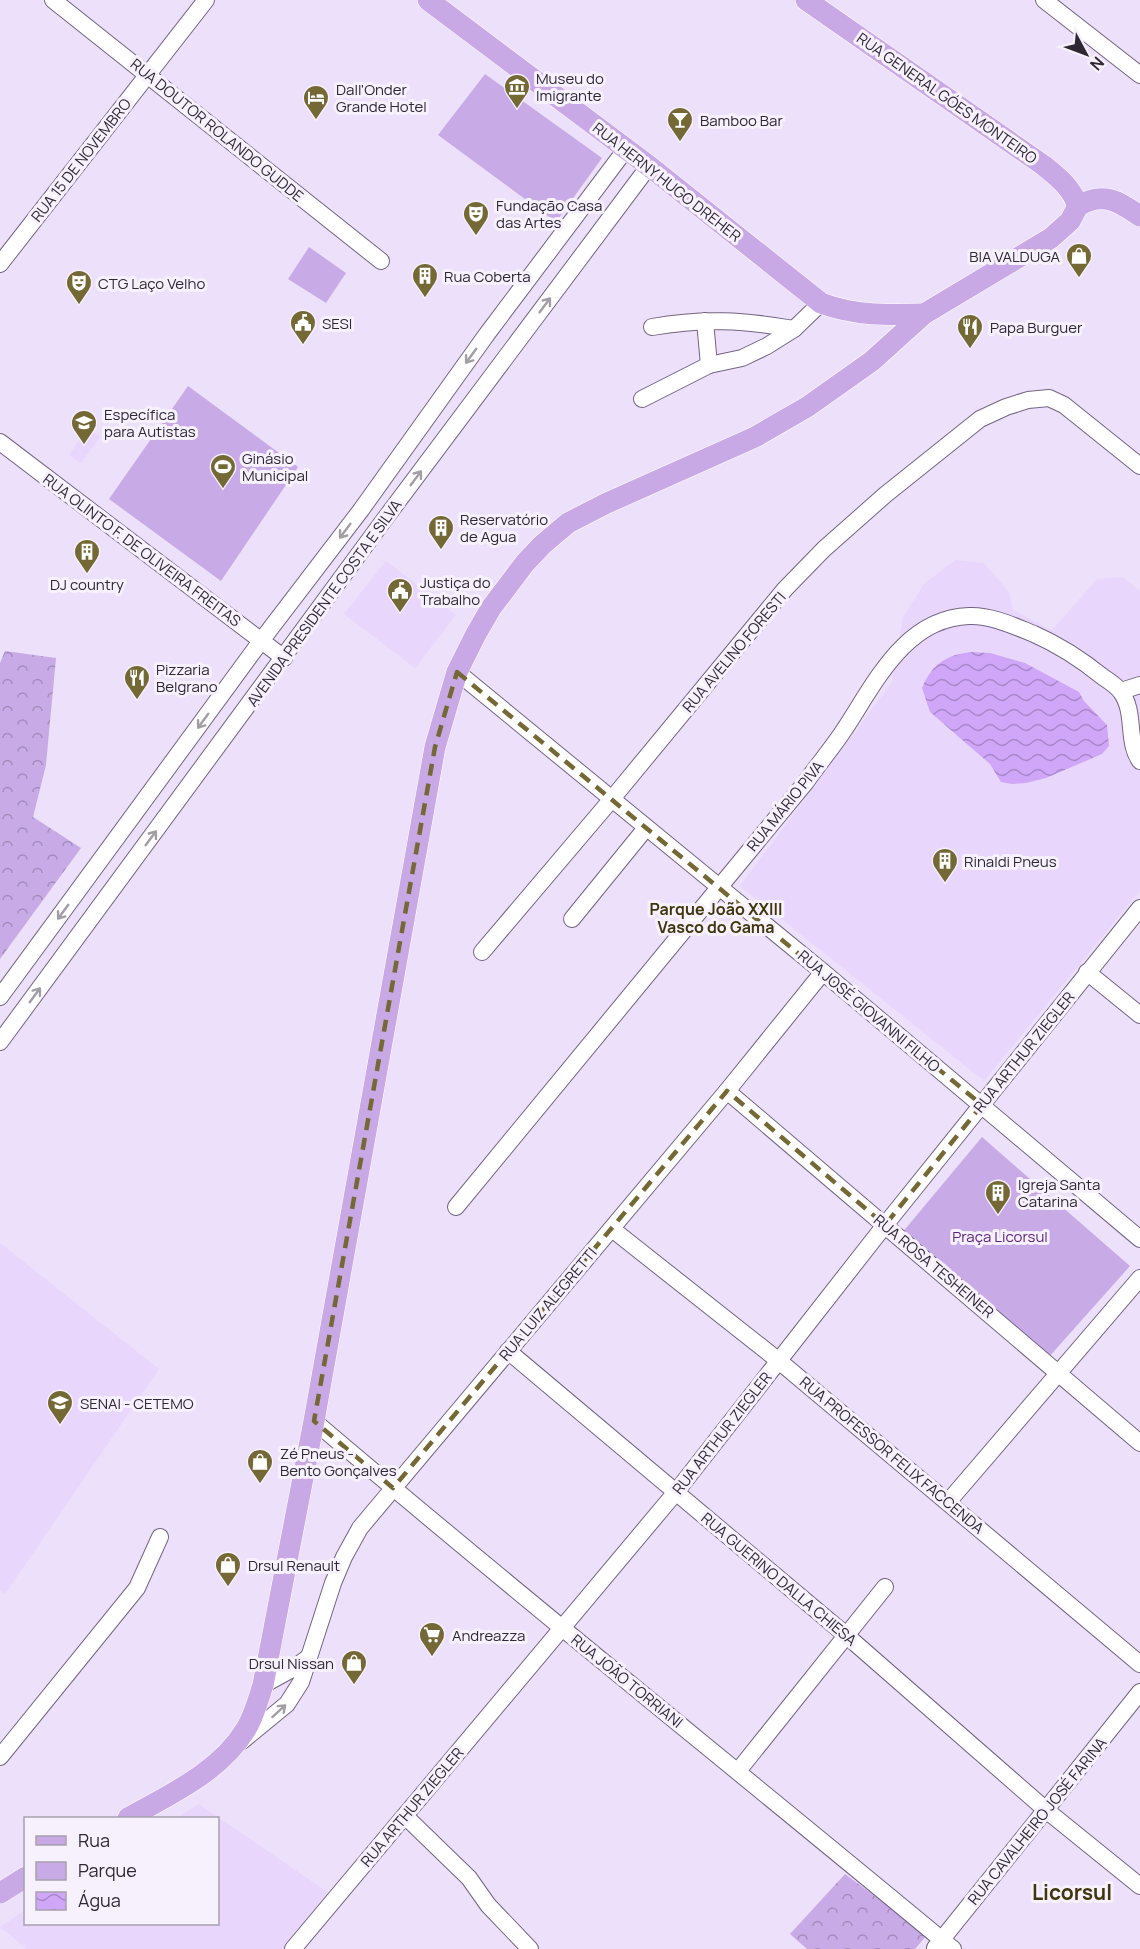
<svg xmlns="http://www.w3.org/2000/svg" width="1140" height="1949" viewBox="0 0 1140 1949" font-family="Manrope,sans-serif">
<defs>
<pattern id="forest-crowns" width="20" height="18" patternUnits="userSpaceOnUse" patternTransform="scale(1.5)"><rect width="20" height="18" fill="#c8abe6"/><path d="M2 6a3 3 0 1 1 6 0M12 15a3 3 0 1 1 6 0" fill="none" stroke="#a38bbb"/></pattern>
<pattern id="water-waves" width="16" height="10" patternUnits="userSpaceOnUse" patternTransform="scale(1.5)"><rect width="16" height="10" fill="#cfa6f8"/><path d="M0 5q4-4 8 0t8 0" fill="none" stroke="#a887ca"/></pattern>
</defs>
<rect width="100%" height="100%" fill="#ede0fb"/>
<g fill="#e9d6fd">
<path d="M87,428L100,437L81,463L69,455Z"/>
<path d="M955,560L984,563L1009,592L1013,610L1052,630L1097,579L1123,577L1140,591V891L984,1081L740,886L892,682L903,617L924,584Z"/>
<path d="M386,561L456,615L415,668L344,614Z"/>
<path d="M0,1243L159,1369L5,1594L0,1590Z"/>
<path d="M199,1804L329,1893L283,1949H27L0,1927L25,1910L26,1924H218V1818H176Z"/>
</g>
<g fill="#c8abe6">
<path d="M485,74L602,158L556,222L438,135Z"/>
<path d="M309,247L346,273L326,303L288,279Z"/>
<path d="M188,386L298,467L221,581L109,499Z"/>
<path d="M982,1137L1130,1266L1048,1358L901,1234Z"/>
</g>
<g fill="url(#forest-crowns)">
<path d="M5,651L56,658L46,765L33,817L81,848L0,959V663Z"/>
<path d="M845,1874L927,1935L915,1949H807L790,1934Z"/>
</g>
<path fill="url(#water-waves)" d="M971,652L990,653L1025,663L1079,692L1084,701L1107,725L1109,746L1102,754L1046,778L1026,783L1012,784L1001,782L990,764L930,712L922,688C932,664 946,655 971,652Z"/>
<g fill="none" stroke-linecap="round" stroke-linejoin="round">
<defs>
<g id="minor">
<path d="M53,0L381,261"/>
<path d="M1044,0L1140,75"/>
<path d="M0,264L206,0"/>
<path d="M705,321L709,365"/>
<path d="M652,327C703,318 743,320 794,329"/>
<path d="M642,399L709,365L742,358L767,346L794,329L821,303"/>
<path d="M0,442L284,658"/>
<path d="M457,672L823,972L1140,1239"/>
<path d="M1121,691L1140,685"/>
<path d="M572,919L646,828"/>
<path d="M482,952L611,800L785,589L824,549L885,495L980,419L1006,407L1028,400L1049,398L1064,405L1140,466"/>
<path d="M1087,972L1140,1015"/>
<path d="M0,997L261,641L361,510L487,334L626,149"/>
<path d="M0,1042L381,524L649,166"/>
<path d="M727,1091L1140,1443"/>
<path d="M456,1207L806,782C819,763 834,746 846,727C876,681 906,618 969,616C991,615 1014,626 1034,634C1059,645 1082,660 1103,677C1109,681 1117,686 1121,692C1136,712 1126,741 1140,761"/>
<path d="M612,1229L779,1361L1140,1664"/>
<path d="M508,1351L847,1636L1046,1810L1140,1886"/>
<path d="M314,1421C524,1600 740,1772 953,1949"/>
<path d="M948,1502L1140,1278"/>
<path d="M263,1685L294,1668L309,1657"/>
<path d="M242,1741L287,1704L301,1682L333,1583L344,1557L360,1528L727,1091L823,972"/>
<path d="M0,1757L137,1588L160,1537"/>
<path d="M738,1771L885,1587"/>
<path d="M405,1816L469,1878L488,1905L530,1949"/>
<path d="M935,1948L1140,1692"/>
<path d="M293,1949L676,1492L885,1225L1140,908"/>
</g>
<g id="major">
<path d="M428,0L649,166L821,303C855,316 888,315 924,314"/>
<path d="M806,0L1043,165C1058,177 1071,187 1078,206"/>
<path d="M1078,206C1103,191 1118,201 1140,216"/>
<path d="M128,1818C171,1794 220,1772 246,1729C254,1716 258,1700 263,1685L314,1421L435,747L457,672L476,634L491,608L525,563L542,545L568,523L607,503L755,437L807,407L872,361L924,314L1051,238L1070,221L1078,206"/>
<path d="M0,1893L26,1877"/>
</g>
</defs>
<use href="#minor" stroke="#736582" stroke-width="18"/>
<use href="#major" stroke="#fff" stroke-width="22"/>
<use href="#minor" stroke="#fff" stroke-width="16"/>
<use href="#major" stroke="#c9a9e5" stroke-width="21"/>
</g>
<defs><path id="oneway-shaft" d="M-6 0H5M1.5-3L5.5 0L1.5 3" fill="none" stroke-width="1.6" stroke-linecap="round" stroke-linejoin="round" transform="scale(1.5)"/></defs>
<g stroke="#a19ea4">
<use href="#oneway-shaft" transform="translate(545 305) rotate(-53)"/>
<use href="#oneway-shaft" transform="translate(471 356) rotate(126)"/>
<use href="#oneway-shaft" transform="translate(416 478) rotate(-53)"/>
<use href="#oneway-shaft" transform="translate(345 531) rotate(127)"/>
<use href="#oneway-shaft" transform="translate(203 721) rotate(126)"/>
<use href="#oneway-shaft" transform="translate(151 838) rotate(-53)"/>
<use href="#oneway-shaft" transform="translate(63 912) rotate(126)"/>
<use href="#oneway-shaft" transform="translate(35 995) rotate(-54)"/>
<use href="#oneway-shaft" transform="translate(279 1711) rotate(-42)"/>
</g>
<path fill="none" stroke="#746835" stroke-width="4.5" stroke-dasharray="12 8" stroke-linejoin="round" d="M457,672L982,1105L885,1225L727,1091L393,1488L314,1421L435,747Z"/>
<defs>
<symbol id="museum-pin" viewBox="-11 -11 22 30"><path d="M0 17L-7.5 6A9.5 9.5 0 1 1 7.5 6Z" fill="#746835" stroke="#f7f1fe"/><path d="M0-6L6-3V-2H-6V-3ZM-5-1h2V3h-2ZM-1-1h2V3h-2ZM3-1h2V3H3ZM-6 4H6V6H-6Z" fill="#fff"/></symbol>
<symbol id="hotel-pin" viewBox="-11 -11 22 30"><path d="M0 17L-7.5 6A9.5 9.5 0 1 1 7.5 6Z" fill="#746835" stroke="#f7f1fe"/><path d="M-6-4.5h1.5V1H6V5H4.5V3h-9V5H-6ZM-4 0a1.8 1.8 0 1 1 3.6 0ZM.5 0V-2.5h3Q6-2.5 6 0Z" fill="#fff"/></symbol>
<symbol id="bar-pin" viewBox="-11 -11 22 30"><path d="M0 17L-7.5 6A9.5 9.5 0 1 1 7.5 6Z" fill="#746835" stroke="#f7f1fe"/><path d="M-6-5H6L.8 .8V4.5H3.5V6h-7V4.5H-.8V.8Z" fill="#fff"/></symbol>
<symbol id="theatre-pin" viewBox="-11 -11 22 30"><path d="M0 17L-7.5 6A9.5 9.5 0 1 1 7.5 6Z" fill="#746835" stroke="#f7f1fe"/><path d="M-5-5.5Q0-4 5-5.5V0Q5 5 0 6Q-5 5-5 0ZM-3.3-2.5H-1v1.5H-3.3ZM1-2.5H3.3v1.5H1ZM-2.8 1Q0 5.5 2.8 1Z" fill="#fff"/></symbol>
<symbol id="shop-pin" viewBox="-11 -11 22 30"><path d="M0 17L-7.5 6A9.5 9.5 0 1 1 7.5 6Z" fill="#746835" stroke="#f7f1fe"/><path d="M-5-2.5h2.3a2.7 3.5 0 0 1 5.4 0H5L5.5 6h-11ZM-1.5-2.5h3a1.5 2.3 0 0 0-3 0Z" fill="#fff"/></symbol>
<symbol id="building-pin" viewBox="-11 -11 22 30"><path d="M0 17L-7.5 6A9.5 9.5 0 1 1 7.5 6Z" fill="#746835" stroke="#f7f1fe"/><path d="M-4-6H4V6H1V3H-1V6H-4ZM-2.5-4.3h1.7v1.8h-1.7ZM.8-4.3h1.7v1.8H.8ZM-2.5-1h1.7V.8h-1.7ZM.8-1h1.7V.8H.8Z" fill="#fff"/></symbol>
<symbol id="civic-pin" viewBox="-11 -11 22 30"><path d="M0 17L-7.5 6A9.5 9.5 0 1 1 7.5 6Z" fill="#746835" stroke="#f7f1fe"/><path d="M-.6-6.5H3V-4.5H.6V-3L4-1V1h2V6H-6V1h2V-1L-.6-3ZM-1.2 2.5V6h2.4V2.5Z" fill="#fff"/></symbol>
<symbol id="restaurant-pin" viewBox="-11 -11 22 30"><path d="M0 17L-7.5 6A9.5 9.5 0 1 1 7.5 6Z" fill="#746835" stroke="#f7f1fe"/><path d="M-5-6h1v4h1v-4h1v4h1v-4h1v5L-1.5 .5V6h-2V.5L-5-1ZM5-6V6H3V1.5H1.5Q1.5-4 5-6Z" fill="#fff"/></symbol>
<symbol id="school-pin" viewBox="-11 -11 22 30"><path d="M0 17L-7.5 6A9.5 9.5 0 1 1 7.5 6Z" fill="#746835" stroke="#f7f1fe"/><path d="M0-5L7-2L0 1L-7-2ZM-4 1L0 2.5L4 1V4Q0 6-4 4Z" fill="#fff"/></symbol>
<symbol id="stadium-pin" viewBox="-11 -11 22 30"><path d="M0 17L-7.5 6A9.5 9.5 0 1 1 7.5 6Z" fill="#746835" stroke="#f7f1fe"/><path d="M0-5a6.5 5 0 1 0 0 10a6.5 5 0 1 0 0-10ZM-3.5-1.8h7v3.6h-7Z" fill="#fff"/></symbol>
<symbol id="university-pin" viewBox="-11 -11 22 30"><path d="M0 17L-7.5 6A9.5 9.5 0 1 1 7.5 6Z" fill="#746835" stroke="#f7f1fe"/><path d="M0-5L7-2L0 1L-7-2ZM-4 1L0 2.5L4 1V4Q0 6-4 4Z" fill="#fff"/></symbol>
<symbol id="supermarket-pin" viewBox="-11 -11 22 30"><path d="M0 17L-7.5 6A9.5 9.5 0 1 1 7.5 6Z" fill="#746835" stroke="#f7f1fe"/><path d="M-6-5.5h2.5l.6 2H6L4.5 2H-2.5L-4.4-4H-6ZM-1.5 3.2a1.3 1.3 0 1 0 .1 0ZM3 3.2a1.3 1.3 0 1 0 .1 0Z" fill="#fff"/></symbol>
</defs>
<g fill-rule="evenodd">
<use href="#museum-pin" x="502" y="72" width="30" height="40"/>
<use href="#hotel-pin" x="301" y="83" width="30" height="40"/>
<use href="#bar-pin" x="665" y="105" width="30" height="40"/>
<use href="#theatre-pin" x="461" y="199" width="30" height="40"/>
<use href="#shop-pin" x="1064" y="241" width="30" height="40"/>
<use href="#building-pin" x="410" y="261" width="30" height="40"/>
<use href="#theatre-pin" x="64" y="268" width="30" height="40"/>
<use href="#civic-pin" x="288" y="308" width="30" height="40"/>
<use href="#restaurant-pin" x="955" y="312" width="30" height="40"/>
<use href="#school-pin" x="69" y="408" width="30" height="40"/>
<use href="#stadium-pin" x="208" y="452" width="30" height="40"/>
<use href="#building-pin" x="426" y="513" width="30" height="40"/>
<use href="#building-pin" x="72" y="537" width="30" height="40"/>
<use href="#civic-pin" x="385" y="576" width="30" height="40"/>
<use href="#restaurant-pin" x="122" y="663" width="30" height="40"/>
<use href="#building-pin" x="930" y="846" width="30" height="40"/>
<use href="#building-pin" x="983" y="1178" width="30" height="40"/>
<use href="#university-pin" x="45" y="1388" width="30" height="40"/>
<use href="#shop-pin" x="245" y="1447" width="30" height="40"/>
<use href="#shop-pin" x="213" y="1550" width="30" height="40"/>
<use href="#supermarket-pin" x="417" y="1620" width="30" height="40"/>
<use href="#shop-pin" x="339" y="1648" width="30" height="40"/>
</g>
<g text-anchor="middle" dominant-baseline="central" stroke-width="6" stroke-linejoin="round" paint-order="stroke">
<g font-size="15" fill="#2e2834" stroke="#f7f1fe" text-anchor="start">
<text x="536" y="78">Museu do<tspan x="536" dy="17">Imigrante</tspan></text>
<text x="336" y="89">Dall'Onder<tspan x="336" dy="17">Grande Hotel</tspan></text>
<text x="700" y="120">Bamboo Bar</text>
<text x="496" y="205">Fundação Casa<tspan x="496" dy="17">das Artes</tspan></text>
<text x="1060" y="256" text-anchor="end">BIA VALDUGA</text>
<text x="444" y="276">Rua Coberta</text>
<text x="98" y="283">CTG Laço Velho</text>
<text x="322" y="323">SESI</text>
<text x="990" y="327">Papa Burguer</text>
<text x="104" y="414">Específica<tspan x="104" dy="17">para Autistas</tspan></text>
<text x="242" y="458">Ginásio<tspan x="242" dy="17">Municipal</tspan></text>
<text x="460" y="519">Reservatório<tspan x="460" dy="17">de Agua</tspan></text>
<text x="420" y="582">Justiça do<tspan x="420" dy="17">Trabalho</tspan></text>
<text x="87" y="584" text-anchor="middle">DJ country</text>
<text x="156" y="669">Pizzaria<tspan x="156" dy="17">Belgrano</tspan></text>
<text x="964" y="861">Rinaldi Pneus</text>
<text x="1018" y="1184">Igreja Santa<tspan x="1018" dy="17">Catarina</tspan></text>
<text x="80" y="1403">SENAI - CETEMO</text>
<text x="280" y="1453">Zé Pneus -<tspan x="280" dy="17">Bento Gonçalves</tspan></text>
<text x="248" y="1565">Drsul Renault</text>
<text x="452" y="1635">Andreazza</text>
<text x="334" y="1663" text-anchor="end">Drsul Nissan</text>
</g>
<g font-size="15" fill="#2e2834" stroke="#f7f1fe">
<text transform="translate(947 98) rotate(35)">RUA GENERAL GÓES MONTEIRO</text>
<text transform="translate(217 130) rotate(39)">RUA DOUTOR ROLANDO GUDDE</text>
<text transform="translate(81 160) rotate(-52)">RUA 15 DE NOVEMBRO</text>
<text transform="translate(667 182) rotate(38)">RUA HERNY HUGO DREHER</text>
<text transform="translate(142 550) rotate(37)">RUA OLINTO F. DE OLIVEIRA FREITAS</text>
<text transform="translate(324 603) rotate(-54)">AVENIDA PRESIDENTE COSTA E SILVA</text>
<text transform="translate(734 652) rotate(-50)">RUA AVELINO FORESTI</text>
<text transform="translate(785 806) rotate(-51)">RUA MÁRIO PIVA</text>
<text transform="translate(869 1011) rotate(40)">RUA JOSÉ GIOVANNI FILHO</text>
<text transform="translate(1024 1052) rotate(-51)">RUA ARTHUR ZIEGLER</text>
<text transform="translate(934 1266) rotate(40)">RUA ROSA TESHEINER</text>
<text transform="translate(548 1304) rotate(-50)">RUA LUIZ ALEGRETTI</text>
<text transform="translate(722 1433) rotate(-52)">RUA ARTHUR ZIEGLER</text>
<text transform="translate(892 1455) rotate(40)">RUA PROFESSOR FELIX FACCENDA</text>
<text transform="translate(779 1579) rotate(40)">RUA GUERINO DALLA CHIESA</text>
<text transform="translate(627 1681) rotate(39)">RUA JOÃO TORRIANI</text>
<text transform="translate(412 1807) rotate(-50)">RUA ARTHUR ZIEGLER</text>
<text transform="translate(1037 1821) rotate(-51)">RUA CAVALHEIRO JOSÉ FARINA</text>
</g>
<g font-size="15" fill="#592380" stroke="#f7f1fe">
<text x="1000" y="1236">Praça Licorsul</text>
</g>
<g font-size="16" font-weight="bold" fill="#3f360b" stroke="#f7f1fe">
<text x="716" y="909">Parque João XXIII<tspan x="716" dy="18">Vasco do Gama</tspan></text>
</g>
<g font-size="21" font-weight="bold" fill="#3f360b" stroke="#f7f1fe">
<text x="1072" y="1892">Licorsul</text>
</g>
</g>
<rect x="24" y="1817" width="195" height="108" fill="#f7f1fe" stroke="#a7a1ad" stroke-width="1.5"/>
<rect x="36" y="1836" width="30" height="9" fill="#c9a9e5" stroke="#a7a1ad" stroke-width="1.5"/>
<text x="78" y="1847" font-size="18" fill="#2e2834">Rua</text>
<rect x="36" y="1862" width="30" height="18" fill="#c8abe6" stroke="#a7a1ad" stroke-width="1.5"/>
<text x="78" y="1877" font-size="18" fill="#2e2834">Parque</text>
<rect x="36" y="1892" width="30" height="18" fill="url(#water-waves)" stroke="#a7a1ad" stroke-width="1.5"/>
<text x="78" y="1907" font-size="18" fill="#2e2834">Água</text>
<g transform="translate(1086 54) rotate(131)" stroke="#f7f1fe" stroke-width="4.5" paint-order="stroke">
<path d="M0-4.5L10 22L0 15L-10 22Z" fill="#2e2834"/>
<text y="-9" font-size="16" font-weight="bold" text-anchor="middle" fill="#2e2834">N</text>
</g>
</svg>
